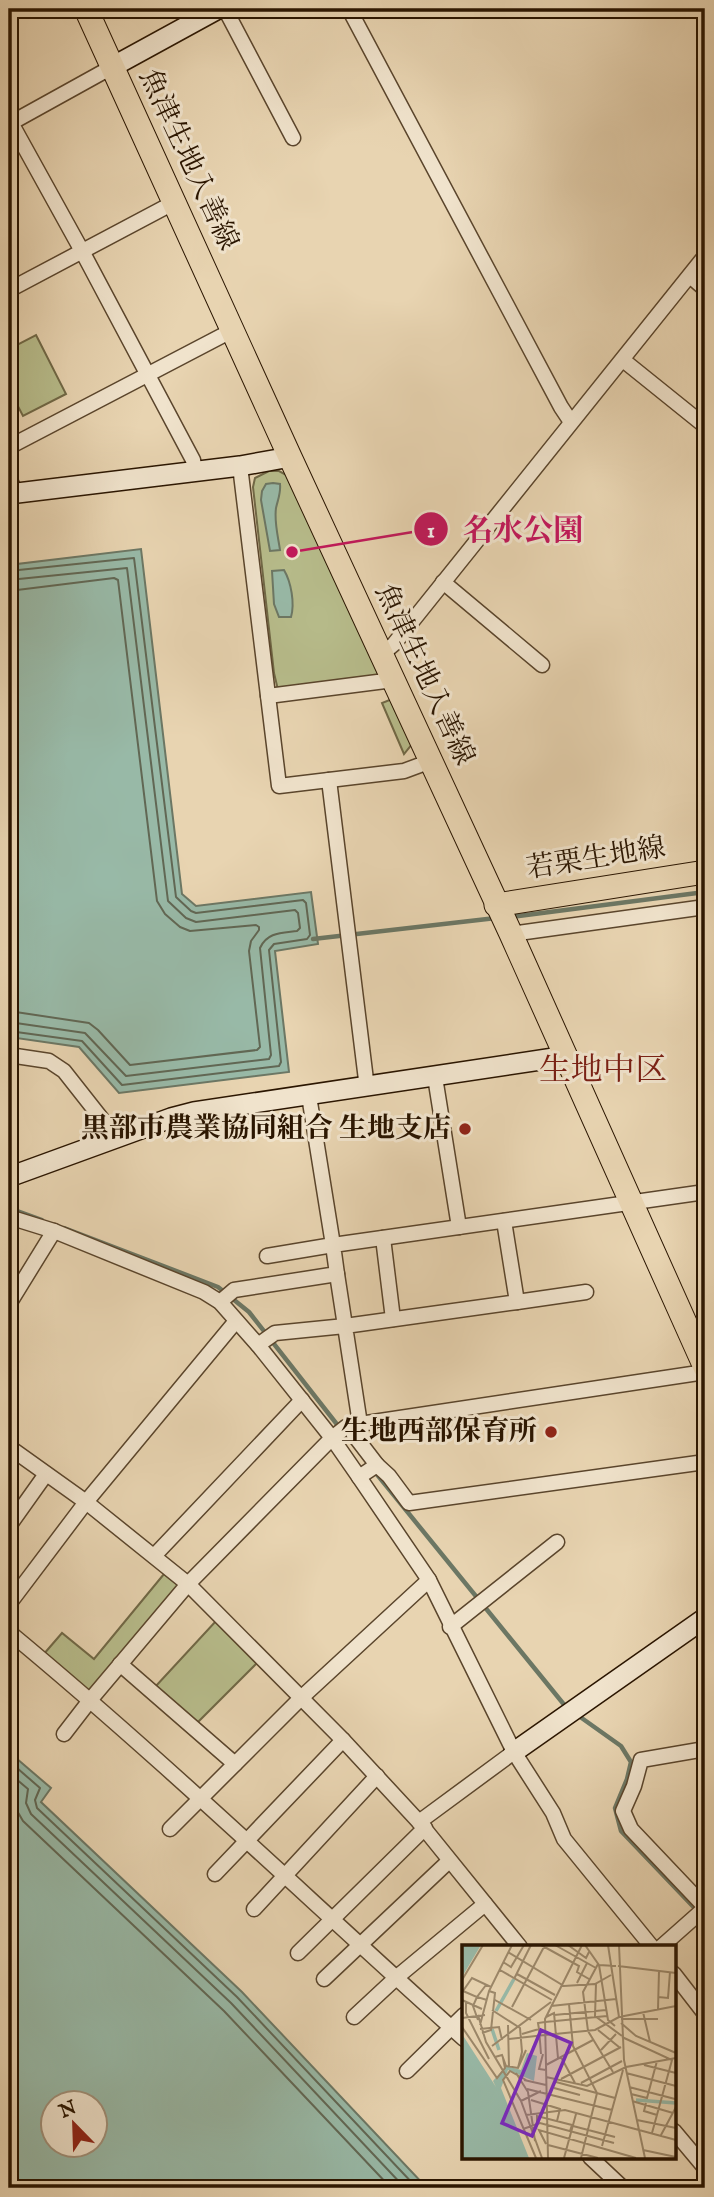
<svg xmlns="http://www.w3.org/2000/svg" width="714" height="2197" viewBox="0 0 714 2197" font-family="'IM FELL English','Noto Serif JP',serif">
<rect width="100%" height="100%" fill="#e8d4b1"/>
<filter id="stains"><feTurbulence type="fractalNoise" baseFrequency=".00286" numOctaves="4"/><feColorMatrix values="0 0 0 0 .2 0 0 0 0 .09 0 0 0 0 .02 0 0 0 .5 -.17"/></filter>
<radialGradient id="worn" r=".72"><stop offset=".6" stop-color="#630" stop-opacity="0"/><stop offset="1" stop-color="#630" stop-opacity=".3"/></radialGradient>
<g fill="#b7bc8b" stroke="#706846" stroke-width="2">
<path d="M36,335L66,394L23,416L9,389V349Z"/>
<path d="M269,471H279L290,477L382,675L278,690L274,673L253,487L255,478Z"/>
<path d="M392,699L412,744L404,754L382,703Z"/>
<path d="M164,1574L179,1586L90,1694L43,1655L62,1633L94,1659Z"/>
<path d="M216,1621L257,1663L196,1724L155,1687Z"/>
</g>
<g fill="#98b9a7" stroke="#6c7764" stroke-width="2" fill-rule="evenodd">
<path d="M273,483L280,484C281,493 278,499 276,508C274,522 278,536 280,550L270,551L261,500L262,491L266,484Z"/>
<path d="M141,549L182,894L196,906L311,892L318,944L275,951L289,1072L119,1093L79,1047L9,1037V565Z"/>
<path d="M284,570C291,582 295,603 291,617H279L274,604L272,571Z"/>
<path d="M9,1752L51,1788L41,1802L242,1992L427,2188H9ZM52,2102H94V2144H52Z"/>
</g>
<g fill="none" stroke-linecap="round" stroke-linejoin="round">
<g stroke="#616754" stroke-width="2">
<path d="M9,571L134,558L176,897L191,911L196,913L303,900L306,903L310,935L307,939L274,944L269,950L281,1062L279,1066L122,1085L82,1041L9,1031"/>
<path d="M9,580L127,568L168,901L186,918L196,922L295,910L298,913L300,928L297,931C282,933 267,932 260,948L271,1055L269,1059L126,1076L85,1033L9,1022"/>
<path d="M9,591L114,578L118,580L157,901L165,914L180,927L190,931L256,925L259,927V930L251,941L249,951L260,1047L257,1050L130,1065L98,1030L89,1023L9,1011"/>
<path d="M9,1761L40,1788L35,1800L37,1808L237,1997L417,2188"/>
<path d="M9,1773L28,1789L26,1803L31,1814L231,2003L405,2188"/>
<path d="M9,1786L16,1793V1809L23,1821L224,2011L391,2188"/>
</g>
<g stroke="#6c7764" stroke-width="4.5">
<path d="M511,917L705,892"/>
<path d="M313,939L496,918"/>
<path d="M9,1208L42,1220"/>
<path d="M64,1228L218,1287L249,1312L350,1441"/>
<path d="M375,1472L566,1707"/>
<path d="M576,1714L621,1746L631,1762L627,1779L615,1808L621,1831L705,1919"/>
</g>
<defs>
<g id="street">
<path d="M225,9L293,138"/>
<path d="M349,9L561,407L571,422"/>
<path d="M9,119L82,251L193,460L195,471"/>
<path d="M9,124L112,67"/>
<path d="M690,276L705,289"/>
<path d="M9,290L175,202"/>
<path d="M623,360L705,426"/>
<path d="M9,447L233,330"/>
<path d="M240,466L279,786L404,771L431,761"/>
<path d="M9,478L16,493"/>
<path d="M443,582L542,665"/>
<path d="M381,655L394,644L705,256"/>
<path d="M268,696L393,680"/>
<path d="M329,780L367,1088"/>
<path d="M511,934L705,907"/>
<path d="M9,1055L49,1061L64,1071L116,1137"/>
<path d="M435,1077L459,1227"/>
<path d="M9,1217L54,1231L204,1292L220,1302L258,1345L332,1438L359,1477L429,1580L514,1752L553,1813L564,1839L652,1947"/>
<path d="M383,1238L393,1319"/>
<path d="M267,1256L333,1245L309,1096"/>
<path d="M220,1302L234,1290L337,1274L333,1245L705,1192"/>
<path d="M517,1302L586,1292"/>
<path d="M9,1304L54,1231"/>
<path d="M258,1345L275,1333L345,1326L337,1274"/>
<path d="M360,1424L705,1372"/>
<path d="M351,1426L354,1435L377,1465"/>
<path d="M9,1447L86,1502L188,1584L343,1740L419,1822L520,1947"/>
<path d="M359,1477L377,1465L389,1476L409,1503L705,1462"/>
<path d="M9,1526L46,1474"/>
<path d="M154,1556L302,1400"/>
<path d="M9,1604L86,1502L236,1321"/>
<path d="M450,1627L557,1542"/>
<path d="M9,1632C166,1762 312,1903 464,2039"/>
<path d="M120,1664L235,1764"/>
<path d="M64,1734L91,1699L188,1584L332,1438L346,1427L360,1424L345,1326L517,1302L504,1221"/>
<path d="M705,1749L641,1760L634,1786L623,1811L631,1829L705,1907"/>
<path d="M419,1822L514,1752"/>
<path d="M170,1829L301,1698L429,1580"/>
<path d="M215,1874L343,1740"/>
<path d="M254,1909L377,1776"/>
<path d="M661,1947L705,1908"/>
<path d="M298,1953L425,1828"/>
<path d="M674,1974L705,2014"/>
<path d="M324,1979L449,1861"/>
<path d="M354,2017L397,1977L485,1904"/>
<path d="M407,2071L464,2015"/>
<path d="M674,2131L705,2168"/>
<path d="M590,2157L623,2188"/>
</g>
<g id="secondary">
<path d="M112,67L218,9"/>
<path d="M9,494L240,466L290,457"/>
<path d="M9,1177L171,1118L194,1112L567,1056"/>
<path d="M514,1752L705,1618"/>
</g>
<g id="primary">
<path d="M86,9L290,457L511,934L705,1367"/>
<path d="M496,905L705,872"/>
</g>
</defs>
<use href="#street" stroke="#5a452c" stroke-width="17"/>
<use href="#secondary" stroke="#2a1500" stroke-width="22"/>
<use href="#primary" stroke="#2a1500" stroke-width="25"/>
<use href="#street" stroke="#f0e3cc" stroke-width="14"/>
<use href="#secondary" stroke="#f0e3cc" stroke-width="19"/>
<use href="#primary" stroke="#e8d4b1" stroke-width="23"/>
</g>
<g fill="#8f2418" stroke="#f0e3cc" stroke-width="2.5">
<circle cx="465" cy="1129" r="7"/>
<circle cx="551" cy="1432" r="7"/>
</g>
<g text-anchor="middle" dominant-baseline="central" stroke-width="6" stroke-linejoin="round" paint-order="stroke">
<g font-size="28" fill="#2a1500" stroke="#f0e3cc">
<text transform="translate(188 160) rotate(65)">魚津生地入善線</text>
<text transform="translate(424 675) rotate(65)">魚津生地入善線</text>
<text transform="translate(596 859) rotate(-9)">若栗生地線</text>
</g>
<g font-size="28" font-weight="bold" fill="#2a1500" stroke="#f0e3cc" text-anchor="end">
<text x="451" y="1129">黒部市農業協同組合 生地支店</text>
<text x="537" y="1432">生地西部保育所</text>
</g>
<g font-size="32" fill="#7a1f14" stroke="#f0e3cc">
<text x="603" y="1071">生地中区</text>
</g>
</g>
<g transform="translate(462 1945)">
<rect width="214" height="214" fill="#e8d4b1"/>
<path d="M0,0H19L0,32ZM0,89L34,142L31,136L44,121L59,125L65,108L75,111L72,136L46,125L39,143L67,213H0Z" fill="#98b9a7"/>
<path fill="none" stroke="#98b9a7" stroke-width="3.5" d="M34,66L52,34M30,84L37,105M174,155L214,158"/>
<path fill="none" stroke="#9c886a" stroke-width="2" d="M79,0L117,21L115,27L127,34M93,0L134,23M106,0L124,13L127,7M123,0L137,20L154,21M146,0L157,72M157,0L162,115L183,213M46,7L102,41L133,39L149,30M41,17L49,22L62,0M136,19L121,47L126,86L151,127M137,20L146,75L153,81M156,21L214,28M38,25L90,55M55,29L93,50M52,34L69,0M0,35L21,0M115,38L125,18M134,39L133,71L160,91M24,40L15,52L25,55M1,46L15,52L11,61L16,75M1,46L10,33L29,42M196,52L206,53L208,27M0,55L20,64M33,55L69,75M4,56V68L27,114M107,59L111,101L135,148L119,213M89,61L154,54M50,62L83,0M196,64L197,26M30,65L58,83L60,107L56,123M181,67L188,97M16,70L24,97L59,156L80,213M92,70L144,65M84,72L92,68L96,113M0,73L23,70M159,74H196M83,77L145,71M159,78L174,91L214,108M18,80L27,46L50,0M46,80L47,122M0,82L35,133L43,123L41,113M18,84L37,82L40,95M77,84L79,109M136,85L157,102M20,88L29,85L33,48L27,46M60,89L77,84L76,78L83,77M83,90L133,85L157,72L214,61M160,92L210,115L190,188M47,94L83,90M30,101L89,57M139,105L154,89M81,109L77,124L84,125M33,112L40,110L44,121L56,123L64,105M99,112L113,138M84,120L131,95M182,120L214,128M54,128L66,147L73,196M164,128L214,141M84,132L125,141L164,122L214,113M99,134L159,102M62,135L84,140M64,135L48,126L41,135L74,213M94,137L153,153M119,138L160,116M167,142L213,154M92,143L118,150M65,144L150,165M169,149L185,153L195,116M69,155L98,164L95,176M59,156L79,146M170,156L211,168M184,158L182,166L195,170M64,170L103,165L214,195M175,175L214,183M75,178V171L110,180L108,186M111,181L153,192M61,184L78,178L152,198M199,190L214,162M84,199L77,185L174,213M86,200L136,213M140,201L161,125M181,205L214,212M86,213L83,74L120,0M102,213L114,169"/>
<path fill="#7b2cbf" fill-opacity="0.15" stroke="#7b2cbf" stroke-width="3.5" d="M79,85L109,98L70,191L40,178Z"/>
<rect width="214" height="214" fill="none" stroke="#2a1500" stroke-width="3.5"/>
</g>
<path fill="none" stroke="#c2185b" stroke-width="2.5" d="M292 552L431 529"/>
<g fill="#c2185b" stroke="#f0e3cc" stroke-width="2.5">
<circle cx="292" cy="552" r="7"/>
<circle cx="431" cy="529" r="18"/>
</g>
<g font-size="21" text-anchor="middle" font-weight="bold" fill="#fff">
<text x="431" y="537">1</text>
</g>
<g font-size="30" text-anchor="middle" font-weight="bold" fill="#c2185b" stroke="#f0e3cc" stroke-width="6" stroke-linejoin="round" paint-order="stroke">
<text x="523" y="540">名水公園</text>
</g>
<rect width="714" height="2197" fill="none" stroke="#e8d4b1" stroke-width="35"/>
<rect x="10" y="10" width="693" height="2176" fill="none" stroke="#2a1500" stroke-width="3.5"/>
<rect x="18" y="18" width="679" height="2162" fill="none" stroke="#2a1500" stroke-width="2"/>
<g transform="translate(74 2124) rotate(337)"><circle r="33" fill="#f0e3cc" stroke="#a1917a" stroke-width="2"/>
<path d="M0-5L12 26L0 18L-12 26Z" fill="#8f2418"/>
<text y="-10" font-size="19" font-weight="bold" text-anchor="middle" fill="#2a1500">N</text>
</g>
<rect width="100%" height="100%" filter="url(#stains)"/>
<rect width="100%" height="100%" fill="url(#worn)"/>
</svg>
